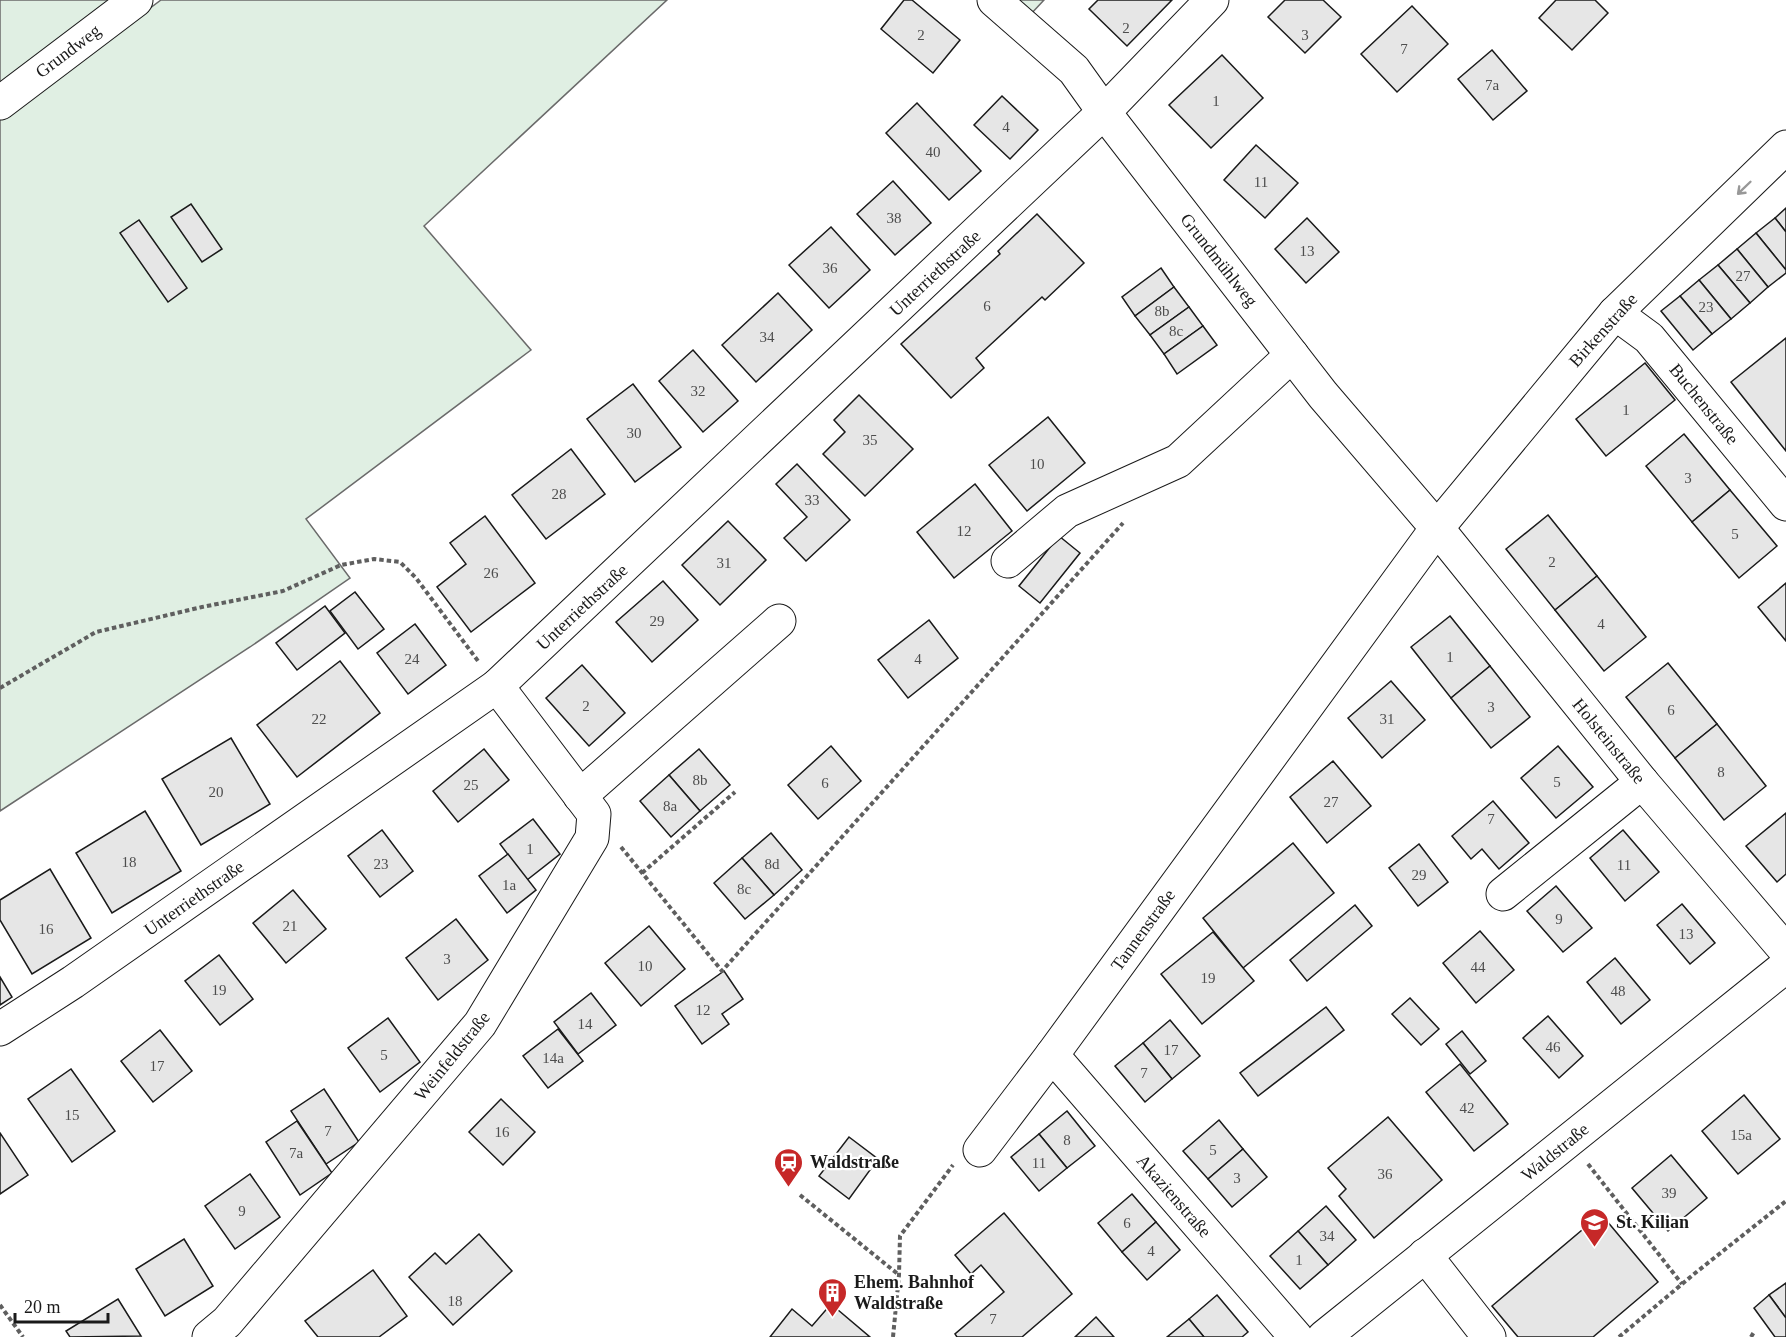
<svg xmlns="http://www.w3.org/2000/svg" width="1786" height="1337" viewBox="0 0 1786 1337" font-family="'Times New Roman',serif">
<rect width="100%" height="100%" fill="#fff"/>
<g fill="#e0efe3" stroke="#6a6a6a" stroke-width="1.5">
<path d="M0,0H120L0,90Z"/>
<path d="M161,0H667L424,226L531,350L306,519L350,578L250,647L0,811V120Z"/>
<path d="M1012,0H1044L1030,15Z"/>
</g>
<g fill="#e6e6e6" stroke="#1a1a1a" stroke-width="1.5">
<path d="M904,0H912L960,40L933,73L881,29Z"/>
<path d="M1098,0H1172L1127,46L1089,9Z"/>
<path d="M1285,0H1323L1341,17L1305,53L1268,17Z"/>
<path d="M1556,0H1595L1608,13L1572,50L1539,18Z"/>
<path d="M1412,6L1448,44L1397,92L1361,54Z"/>
<path d="M1492,50L1527,91L1493,120L1458,79Z"/>
<path d="M1222,55L1263,98L1211,148L1169,105Z"/>
<path d="M1002,96L1038,130L1010,159L974,125Z"/>
<path d="M917,103L981,171L949,200L886,133Z"/>
<path d="M1256,145L1298,183L1265,218L1224,180Z"/>
<path d="M893,181L931,223L895,255L857,214Z"/>
<path d="M191,204L222,249L202,262L171,217Z"/>
<path d="M1786,208V232L1775,218Z"/>
<path d="M1037,214L1084,263L1045,300L1042,297L976,358L984,368L951,398L901,344L1000,254L998,251Z"/>
<path d="M1307,218L1339,252L1306,283L1275,249Z"/>
<path d="M1775,218L1786,232V270L1756,233Z"/>
<path d="M139,220L187,288L168,302L120,233Z"/>
<path d="M831,227L870,270L829,308L789,265Z"/>
<path d="M1756,233L1786,270V273L1768,287L1737,249Z"/>
<path d="M1737,249L1768,287L1750,303L1718,265Z"/>
<path d="M1718,265L1750,303L1731,319L1699,280Z"/>
<path d="M1161,268L1174,287L1135,316L1122,297Z"/>
<path d="M1699,280L1731,319L1712,334L1680,296Z"/>
<path d="M1174,287L1189,307L1150,335L1135,316Z"/>
<path d="M778,293L812,330L756,382L722,345Z"/>
<path d="M1680,296L1712,334L1693,350L1661,311Z"/>
<path d="M1189,307L1203,326L1164,354L1150,335Z"/>
<path d="M1203,326L1217,345L1177,374L1164,354Z"/>
<path d="M1786,338V451L1731,382Z"/>
<path d="M693,350L738,401L703,432L659,381Z"/>
<path d="M1645,363L1675,400L1606,456L1576,419Z"/>
<path d="M633,384L681,447L635,482L587,419Z"/>
<path d="M859,395L913,449L865,496L823,454L845,432L834,420Z"/>
<path d="M1048,417L1085,463L1027,511L989,465Z"/>
<path d="M1684,434L1730,490L1692,522L1646,466Z"/>
<path d="M571,449L605,494L546,539L512,495Z"/>
<path d="M797,464L850,520L806,561L784,538L807,517L776,484Z"/>
<path d="M975,484L1012,531L954,578L917,532Z"/>
<path d="M1730,490L1777,546L1739,578L1692,522Z"/>
<path d="M1548,515L1597,576L1555,610L1506,549Z"/>
<path d="M485,516L535,583L471,632L437,587L466,564L450,543Z"/>
<path d="M728,521L766,560L720,605L682,565Z"/>
<path d="M1059,536L1080,553L1040,603L1019,586Z"/>
<path d="M1597,576L1646,637L1604,671L1555,610Z"/>
<path d="M663,581L698,620L652,662L616,622Z"/>
<path d="M1786,583V641L1758,607Z"/>
<path d="M355,592L384,629L358,649L330,611Z"/>
<path d="M325,606L345,633L297,670L276,643Z"/>
<path d="M1450,616L1490,666L1451,698L1411,647Z"/>
<path d="M929,620L958,658L908,698L878,660Z"/>
<path d="M415,624L446,665L408,694L377,653Z"/>
<path d="M340,661L380,713L297,777L257,725Z"/>
<path d="M1668,663L1717,724L1675,758L1626,697Z"/>
<path d="M582,665L625,713L589,746L546,698Z"/>
<path d="M1490,666L1530,717L1491,748L1451,698Z"/>
<path d="M1391,681L1425,720L1382,758L1348,718Z"/>
<path d="M1717,724L1766,786L1724,820L1675,758Z"/>
<path d="M231,738L270,804L201,845L162,779Z"/>
<path d="M831,746L861,781L818,819L788,785Z"/>
<path d="M1558,746L1593,787L1556,818L1521,778Z"/>
<path d="M484,749L509,780L458,822L433,791Z"/>
<path d="M699,749L730,785L700,811L669,775Z"/>
<path d="M1333,761L1371,806L1327,843L1290,797Z"/>
<path d="M669,775L700,811L671,837L640,801Z"/>
<path d="M1493,801L1529,843L1499,869L1482,849L1471,859L1452,836Z"/>
<path d="M145,811L181,871L112,913L76,853Z"/>
<path d="M1786,813V874L1777,882L1746,846Z"/>
<path d="M533,819L560,854L527,880L500,844Z"/>
<path d="M382,830L413,871L380,897L348,856Z"/>
<path d="M1623,830L1659,872L1625,901L1590,858Z"/>
<path d="M771,833L802,870L774,895L742,858Z"/>
<path d="M1293,843L1334,893L1243,968L1203,918Z"/>
<path d="M1419,844L1448,882L1418,906L1389,868Z"/>
<path d="M508,854L536,890L507,913L479,876Z"/>
<path d="M742,858L774,895L745,919L714,883Z"/>
<path d="M50,869L91,938L32,974L0,920V900Z"/>
<path d="M1556,886L1592,928L1563,952L1527,911Z"/>
<path d="M293,890L326,929L286,963L253,923Z"/>
<path d="M1682,904L1715,943L1690,964L1657,925Z"/>
<path d="M1355,905L1372,926L1307,981L1290,960Z"/>
<path d="M456,919L488,960L438,1000L406,958Z"/>
<path d="M649,926L685,969L641,1006L605,963Z"/>
<path d="M1480,931L1514,970L1476,1003L1443,963Z"/>
<path d="M1213,932L1254,981L1202,1024L1161,974Z"/>
<path d="M219,955L253,999L220,1025L185,981Z"/>
<path d="M1615,958L1650,1000L1621,1024L1587,982Z"/>
<path d="M724,971L743,999L722,1014L729,1024L702,1044L675,1006Z"/>
<path d="M0,977L12,997L0,1005Z"/>
<path d="M591,993L616,1025L578,1054L554,1022Z"/>
<path d="M1410,998L1439,1029L1421,1045L1392,1014Z"/>
<path d="M1326,1007L1344,1030L1258,1096L1240,1073Z"/>
<path d="M1548,1016L1583,1056L1559,1078L1523,1038Z"/>
<path d="M388,1018L420,1062L380,1092L348,1048Z"/>
<path d="M1170,1020L1200,1056L1172,1079L1143,1043Z"/>
<path d="M558,1029L583,1061L548,1088L523,1056Z"/>
<path d="M160,1030L192,1071L153,1102L121,1061Z"/>
<path d="M1462,1031L1486,1061L1470,1074L1446,1044Z"/>
<path d="M1143,1043L1172,1079L1145,1102L1115,1066Z"/>
<path d="M1460,1064L1508,1124L1474,1151L1426,1092Z"/>
<path d="M71,1069L115,1131L72,1162L28,1099Z"/>
<path d="M324,1089L359,1142L326,1164L291,1111Z"/>
<path d="M1744,1095L1780,1139L1738,1174L1702,1131Z"/>
<path d="M501,1099L535,1132L503,1165L469,1132Z"/>
<path d="M1067,1111L1095,1146L1067,1168L1039,1134Z"/>
<path d="M1388,1117L1442,1180L1374,1238L1339,1196L1346,1189L1328,1168Z"/>
<path d="M1219,1120L1243,1149L1208,1179L1183,1151Z"/>
<path d="M297,1121L332,1173L300,1195L266,1142Z"/>
<path d="M0,1133L28,1175L0,1194Z"/>
<path d="M1039,1134L1067,1168L1039,1191L1011,1157Z"/>
<path d="M849,1137L878,1159L849,1199L819,1176Z"/>
<path d="M1243,1149L1267,1177L1232,1207L1208,1179Z"/>
<path d="M1671,1155L1707,1198L1668,1231L1632,1188Z"/>
<path d="M250,1174L280,1217L235,1249L205,1206Z"/>
<path d="M1132,1194L1156,1222L1122,1252L1098,1223Z"/>
<path d="M1326,1206L1356,1240L1328,1265L1298,1231Z"/>
<path d="M1004,1213L1072,1294L1022,1337H957L955,1334L1004,1292L981,1265L971,1274L955,1255Z"/>
<path d="M1601,1214L1658,1282L1593,1337H1518L1492,1306Z"/>
<path d="M1156,1222L1180,1250L1147,1280L1122,1252Z"/>
<path d="M1298,1231L1328,1265L1300,1289L1270,1256Z"/>
<path d="M479,1234L512,1271L453,1325L409,1277L435,1253L446,1264Z"/>
<path d="M184,1239L213,1286L165,1316L136,1269Z"/>
<path d="M373,1270L407,1316L379,1337H318L305,1321Z"/>
<path d="M1786,1283V1318L1769,1295Z"/>
<path d="M1217,1295L1248,1332L1242,1337H1204L1189,1319Z"/>
<path d="M1769,1295L1786,1318V1337H1775L1754,1308Z"/>
<path d="M118,1299L141,1336L70,1337L66,1331Z"/>
<path d="M831,1304L870,1337H770L792,1309L812,1326Z"/>
<path d="M1096,1317L1114,1337H1075Z"/>
<path d="M1189,1319L1204,1337H1167Z"/>
</g>
<g fill="none" stroke-linecap="round" stroke-linejoin="round">
<defs>
<g id="minor">
<path d="M994,0L1074,70L1104,112L1323,395L1437,528L1642,782L1786,951"/>
<path d="M0,103L136,0"/>
<path d="M1615,313L1649,338L1786,504"/>
<path d="M1008,561L1067,511L1178,461L1292,355"/>
<path d="M580,796L779,621"/>
<path d="M1503,894L1642,782"/>
<path d="M0,1029L73,982L497,686L1104,112L1212,0"/>
<path d="M1052,1055L1296,1337"/>
<path d="M980,1150L1052,1055L1437,528L1615,313L1786,147"/>
<path d="M1425,1255L1489,1337"/>
<path d="M209,1337L227,1322L480,1024L592,838L594,814L497,686"/>
<path d="M1324,1337L1786,966"/>
</g>
</defs>
<use href="#minor" stroke="#1a1a1a" stroke-width="35"/>
<g stroke="#5f5f5f" stroke-width="4" stroke-dasharray="4.5 3" stroke-linecap="butt">
<path d="M0,688L96,632L202,607L283,591L341,565L374,559L400,562L416,578L478,661"/>
<path d="M621,847L722,971L1123,523"/>
<path d="M642,873L735,792"/>
<path d="M1588,1164L1682,1284"/>
<path d="M800,1195L899,1275"/>
<path d="M0,1305L23,1337"/>
<path d="M893,1337L899,1275L900,1236L953,1165"/>
<path d="M1619,1337L1694,1274L1786,1201"/>
<path d="M1751,1337L1754,1332"/>
</g>
<use href="#minor" stroke="#fff" stroke-width="33"/>
</g>
<defs><path id="oneway-shaft" d="M-6 0H5M1.5-3L5.5 0L1.5 3" fill="none" stroke-width="1.6" stroke-linecap="round" stroke-linejoin="round" transform="scale(1.5)"/></defs>
<use stroke="#989898" href="#oneway-shaft" transform="translate(1744 188) rotate(136)"/>
<defs>
<symbol id="station-pin" viewBox="-11 -11 22 30"><path d="M0 17L-7.5 6A9.5 9.5 0 1 1 7.5 6Z" fill="#c62828" stroke="#fff"/><path d="M-3-6H3Q5-6 5-4V2Q5 4 3 4L4.5 6H3L1.5 4h-3L-3 6H-4.5L-3 4Q-5 4-5 2V-4Q-5-6-3-6ZM-3.5-4v3h7v-3ZM-3.5 1v1.5H-2V1ZM2 1v1.5H3.5V1Z" fill="#fff"/></symbol>
<symbol id="school-pin" viewBox="-11 -11 22 30"><path d="M0 17L-7.5 6A9.5 9.5 0 1 1 7.5 6Z" fill="#c62828" stroke="#fff"/><path d="M0-5L7-2L0 1L-7-2ZM-4 1L0 2.5L4 1V4Q0 6-4 4Z" fill="#fff"/></symbol>
<symbol id="building-pin" viewBox="-11 -11 22 30"><path d="M0 17L-7.5 6A9.5 9.5 0 1 1 7.5 6Z" fill="#c62828" stroke="#fff"/><path d="M-4-6H4V6H1V3H-1V6H-4ZM-2.5-4.3h1.7v1.8h-1.7ZM.8-4.3h1.7v1.8H.8ZM-2.5-1h1.7V.8h-1.7ZM.8-1h1.7V.8H.8Z" fill="#fff"/></symbol>
</defs>
<g fill-rule="evenodd">
<use href="#station-pin" x="772" y="1146" width="33" height="45"/>
<use href="#school-pin" x="1578" y="1206" width="33" height="45"/>
<use href="#building-pin" x="816" y="1276" width="33" height="45"/>
</g>
<g text-anchor="middle" dominant-baseline="central" stroke-width="4.5" stroke-linejoin="round" paint-order="stroke">
<g font-size="15" fill="#4d4d4d">
<text x="1126" y="28">2</text>
<text x="921" y="35">2</text>
<text x="1305" y="35">3</text>
<text x="1404" y="49">7</text>
<text x="1492" y="85">7a</text>
<text x="1216" y="101">1</text>
<text x="1006" y="127">4</text>
<text x="933" y="152">40</text>
<text x="1261" y="182">11</text>
<text x="894" y="218">38</text>
<text x="1307" y="251">13</text>
<text x="830" y="268">36</text>
<text x="1743" y="276">27</text>
<text x="987" y="306">6</text>
<text x="1706" y="307">23</text>
<text x="1162" y="311">8b</text>
<text x="1176" y="331">8c</text>
<text x="767" y="337">34</text>
<text x="698" y="391">32</text>
<text x="1626" y="410">1</text>
<text x="634" y="433">30</text>
<text x="870" y="440">35</text>
<text x="1037" y="464">10</text>
<text x="1688" y="478">3</text>
<text x="559" y="494">28</text>
<text x="812" y="500">33</text>
<text x="964" y="531">12</text>
<text x="1735" y="534">5</text>
<text x="1552" y="562">2</text>
<text x="724" y="563">31</text>
<text x="491" y="573">26</text>
<text x="657" y="621">29</text>
<text x="1601" y="624">4</text>
<text x="1450" y="657">1</text>
<text x="412" y="659">24</text>
<text x="918" y="659">4</text>
<text x="586" y="706">2</text>
<text x="1491" y="707">3</text>
<text x="1671" y="710">6</text>
<text x="319" y="719">22</text>
<text x="1387" y="719">31</text>
<text x="1721" y="772">8</text>
<text x="700" y="780">8b</text>
<text x="1557" y="782">5</text>
<text x="825" y="783">6</text>
<text x="471" y="785">25</text>
<text x="216" y="792">20</text>
<text x="1331" y="802">27</text>
<text x="670" y="806">8a</text>
<text x="1491" y="819">7</text>
<text x="530" y="849">1</text>
<text x="129" y="862">18</text>
<text x="381" y="864">23</text>
<text x="772" y="864">8d</text>
<text x="1624" y="865">11</text>
<text x="1419" y="875">29</text>
<text x="509" y="885">1a</text>
<text x="744" y="889">8c</text>
<text x="1559" y="919">9</text>
<text x="290" y="926">21</text>
<text x="46" y="929">16</text>
<text x="1686" y="934">13</text>
<text x="447" y="959">3</text>
<text x="645" y="966">10</text>
<text x="1478" y="967">44</text>
<text x="1208" y="978">19</text>
<text x="219" y="990">19</text>
<text x="1618" y="991">48</text>
<text x="703" y="1010">12</text>
<text x="585" y="1024">14</text>
<text x="1553" y="1047">46</text>
<text x="1171" y="1050">17</text>
<text x="384" y="1055">5</text>
<text x="553" y="1058">14a</text>
<text x="157" y="1066">17</text>
<text x="1144" y="1073">7</text>
<text x="1467" y="1108">42</text>
<text x="72" y="1115">15</text>
<text x="328" y="1131">7</text>
<text x="502" y="1132">16</text>
<text x="1741" y="1135">15a</text>
<text x="1067" y="1140">8</text>
<text x="1213" y="1150">5</text>
<text x="296" y="1153">7a</text>
<text x="1039" y="1163">11</text>
<text x="1385" y="1174">36</text>
<text x="1237" y="1178">3</text>
<text x="1669" y="1193">39</text>
<text x="242" y="1211">9</text>
<text x="1127" y="1223">6</text>
<text x="1327" y="1236">34</text>
<text x="1151" y="1251">4</text>
<text x="1299" y="1260">1</text>
<text x="455" y="1301">18</text>
<text x="993" y="1319">7</text>
</g>
<g font-size="18" fill="#1a1a1a" stroke="#fff">
<text transform="translate(68 51) rotate(-37)">Grundweg</text>
<text transform="translate(1219 260) rotate(52)">Grundmühlweg</text>
<text transform="translate(935 273) rotate(-43)">Unterriethstraße</text>
<text transform="translate(1603 330) rotate(-48)">Birkenstraße</text>
<text transform="translate(1704 404) rotate(51)">Buchenstraße</text>
<text transform="translate(582 607) rotate(-43)">Unterriethstraße</text>
<text transform="translate(1609 741) rotate(51)">Holsteinstraße</text>
<text transform="translate(194 898) rotate(-35)">Unterriethstraße</text>
<text transform="translate(1143 930) rotate(-54)">Tannenstraße</text>
<text transform="translate(452 1056) rotate(-51)">Weinfeldstraße</text>
<text transform="translate(1555 1152) rotate(-39)">Waldstraße</text>
<text transform="translate(1174 1196) rotate(49)">Akazienstraße</text>
</g>
<g font-size="18" font-weight="bold" fill="#1a1a1a" stroke="#fff" text-anchor="start">
<text x="810" y="1162">Waldstraße</text>
<text x="1616" y="1222">St. Kilian</text>
<text x="854" y="1282">Ehem. Bahnhof<tspan x="854" dy="21">Waldstraße</tspan></text>
</g>
</g>
<path d="M15 1313v9h93v-9" fill="none" stroke="#1a1a1a" stroke-width="3"/>
<text x="24" y="1313" font-size="18" fill="#1a1a1a" stroke="#ffffff" stroke-width="4.5" paint-order="stroke">20 m</text>
</svg>
